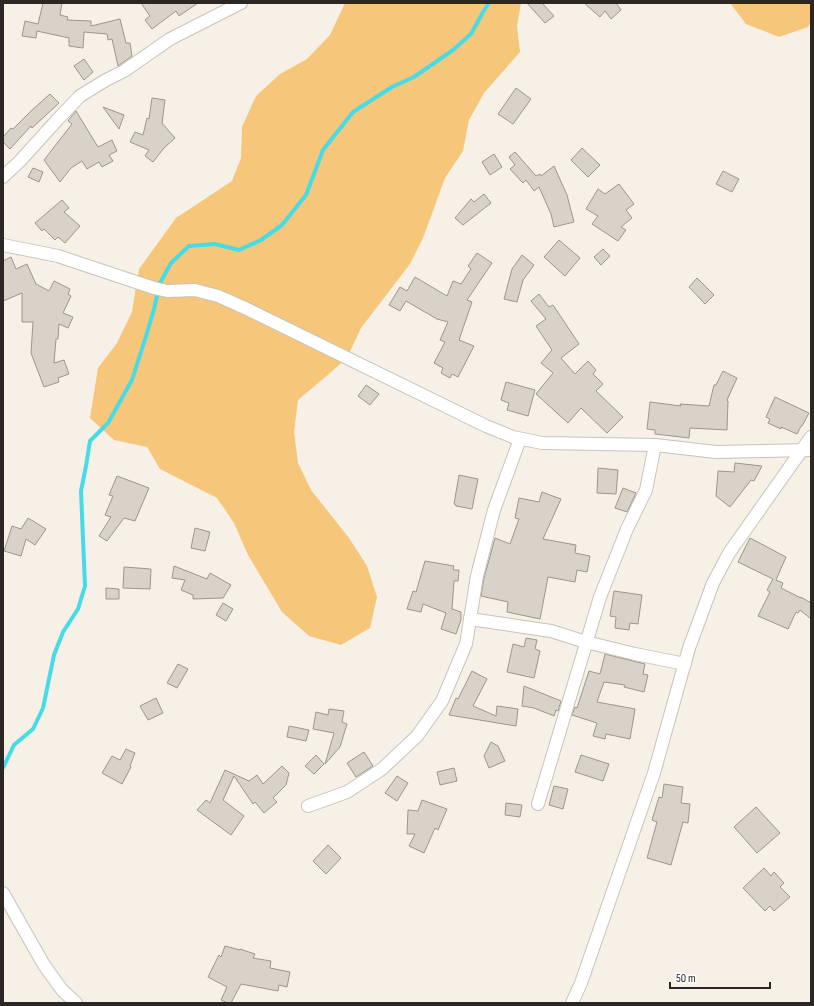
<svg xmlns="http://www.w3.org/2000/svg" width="814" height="1006" viewBox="0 0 814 1006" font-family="'Sofia Sans Condensed',sans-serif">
<rect width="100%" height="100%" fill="#f6f0e7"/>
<g fill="#f6c67a">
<path d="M345,3H521L517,26L520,52L484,93L469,120L463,151L445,178L423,238L410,264L361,328L347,358L323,379L298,400L294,432L298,463L311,490L349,538L367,566L377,597L370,628L341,645L309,636L282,612L248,555L234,523L217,498L160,469L147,447L114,440L90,418L98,368L117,343L132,312L139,269L176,218L232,181L241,158L242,127L256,96L280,74L307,59L330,35Z"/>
<path d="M730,3H811V22L808,27L779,37L746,24Z"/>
</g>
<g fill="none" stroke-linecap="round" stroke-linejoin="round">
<path stroke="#45dce8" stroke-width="4" d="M3,768L14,745L33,729L43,708L54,655L63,632L78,609L85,586L81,491L86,466L90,441L108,423L132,380L147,333L154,309L160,283L171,263L189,246L215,244L239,250L261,240L282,225L306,195L323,150L353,112L392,87L414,77L453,50L471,34L483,12L489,3"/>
</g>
<g fill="#d8d2c9" stroke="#9c978e">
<path d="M43,3H62L60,15L68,17L67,20L91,21V26L120,19L126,43H130L132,56L118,66L112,39L108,40L107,34L84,32L83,48L69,46V38L37,31L36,38L22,36L25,21L38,24Z"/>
<path d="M141,3H198L179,16L176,11L152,29L145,20L150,16Z"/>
<path d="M527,3H542L554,16L545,23Z"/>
<path d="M584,3H616L621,10L611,19L605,11L600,17Z"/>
<path d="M84,59L93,72L84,80L74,66Z"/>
<path d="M516,88L531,99L513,124L498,114Z"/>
<path d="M50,94L59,103L32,128L31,126L10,149L3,142V137L11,128L13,129L31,111Z"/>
<path d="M152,98L165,100L162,123L175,138L164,148L153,162L145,156L149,150L130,142L135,132L143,135L147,118L149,119Z"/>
<path d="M103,107L124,115L119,129Z"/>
<path d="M76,111L98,147L112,140L117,151L109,155L113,161L102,167L99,162L87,169L82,161L71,168L60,182L44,160L72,124L68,121L71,117Z"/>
<path d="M582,148L600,165L588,177L571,160Z"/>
<path d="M515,152L536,176L540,174L541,176L554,166L567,195L574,222L554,227L551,214L539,187L534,191L526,180L523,183L510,169L515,165L509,157Z"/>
<path d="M494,154L502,167L490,175L482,162Z"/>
<path d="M33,168L43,172L39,182L28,177Z"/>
<path d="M723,171L739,179L732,192L716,184Z"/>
<path d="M619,184L634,204L626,210L632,218L621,227L626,230L618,241L592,224L598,216L586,209L598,189L605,194Z"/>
<path d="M484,194L491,203L463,225L455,218L471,199L474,202Z"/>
<path d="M62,200L69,208L64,212L80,226L65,243L58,237L55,240L44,229L42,231L35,223Z"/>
<path d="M559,240L580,258L565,276L544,257Z"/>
<path d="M603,249L610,256L601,265L594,257Z"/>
<path d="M477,253L492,263L467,300L472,302L459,340L474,346L458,377L452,374L450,378L441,373L443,368L434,363L445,342L440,340L448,322L437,319L406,301L400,311L389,305L400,287L407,291L415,277L447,296L453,281L461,284L471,269L468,266Z"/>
<path d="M522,255L534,265L523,280L517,302L504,299L512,269Z"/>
<path d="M11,257L16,269L27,264L36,284L49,291L54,281L70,289L68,294L71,296L63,313L73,317L68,328L59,324L58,339H56L54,363L64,360L69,374L58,378L59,382L44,387L31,353L33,322H22V293L3,301V261Z"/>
<path d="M697,278L714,295L705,304L689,287Z"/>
<path d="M539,294L549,307L553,305L579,344L561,358L575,374L588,361L596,370L593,374L603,384L596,391L623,417L607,433L581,408L568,423L536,394L553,373L541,363L552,350L536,326L546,319L531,301Z"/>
<path d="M723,371L737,378L727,400L728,401L727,430L690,428L689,438L655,434V430L647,429L650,402L681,406L680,404L709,406L714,385H716Z"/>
<path d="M506,382L535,390L528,416L507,410L509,403L501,400Z"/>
<path d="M366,385L379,394L370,405L358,396Z"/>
<path d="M775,397L809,413L802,426H801L797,434L781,427V429L768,423L770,419L766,417Z"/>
<path d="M735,463L762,466L754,481L751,480L730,507L716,496L718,471L734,472Z"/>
<path d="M598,468L618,470L616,494L597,493Z"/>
<path d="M459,475L478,479L472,509L456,506V505L454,504Z"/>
<path d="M117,476L149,488L135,521L124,518L107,541L99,536L111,517L105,515L113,496L109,495Z"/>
<path d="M623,488L636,493L627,512L615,508Z"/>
<path d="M542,492L561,499L543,539L576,545L575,553L590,556L587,572L577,570L575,582L548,577L540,619L507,612L508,602L481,596L484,578L495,538L510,544L519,519L515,518L519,498L539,502Z"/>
<path d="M28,518L46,529L35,545L26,539L21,556L4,551L12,526L21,529Z"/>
<path d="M195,528L210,532L205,551L191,548Z"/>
<path d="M750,538L786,557L776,580L783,583L781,588L801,598V597L811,603V619L800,610L798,613L796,612L788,629L758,616L770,592L767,590L773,579L738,562Z"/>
<path d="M425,561L454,566L453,570H459L458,581H454L452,609L461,612V620L456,634L441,629L446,613L423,604L421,612L407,609L413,591L416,592Z"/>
<path d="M174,566L207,579L210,573L231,585L223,598L193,599V595L181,590L185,580L172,578Z"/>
<path d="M124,567L151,569L150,589L123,588Z"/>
<path d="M106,588L119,589V599H106Z"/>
<path d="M614,591L642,595L638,624L630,623L629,630L615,628L616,617L610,616Z"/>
<path d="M223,603L233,609L226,621L216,615Z"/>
<path d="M526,638L537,640L535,649L540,651L534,678L507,672L513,644L524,647Z"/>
<path d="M605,654L645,664L643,674L648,675L644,692L624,687L625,685L604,682L597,702L635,709L630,739L606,734L605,739L593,736L597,723L572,715L575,707L577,708L589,671L600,674Z"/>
<path d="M178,664L188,669L177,688L167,683Z"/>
<path d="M472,671L487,679L473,706L496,716L497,706L518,709L516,726L449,715L456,698L458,699Z"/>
<path d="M524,686L561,701L558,711L556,710L554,716L534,708L522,706Z"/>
<path d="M156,698L163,713L148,720L140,706Z"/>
<path d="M329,709L344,711L342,722L347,724L340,747L325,764L334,733L313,729L316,712L328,715Z"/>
<path d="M289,726L309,730L306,741L287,737Z"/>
<path d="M491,742L498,746L505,761L489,768L484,756Z"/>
<path d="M126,749L135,753L130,766L131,767L122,784L102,773L112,756L120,760Z"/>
<path d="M364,752L373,766L356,777L347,763Z"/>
<path d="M316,755L324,764L314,774L305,766Z"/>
<path d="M581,755L609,764L603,781L575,772Z"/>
<path d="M282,766L289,773L286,785L273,798L277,802L264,813L255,802L253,804L234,776L223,800L244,816L231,835L197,810L206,800L210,803L225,770L249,781L257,775L263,784Z"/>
<path d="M454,768L457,781L440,785L437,772Z"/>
<path d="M397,776L408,783L397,801L385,793Z"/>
<path d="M664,784L683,787L681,803L690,804L688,823L683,822L671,865L647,858L657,822L652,820L659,797L662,798Z"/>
<path d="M554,786L568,789L563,809L549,805Z"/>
<path d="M422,800L447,809L438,830L435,828L424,853L409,846L415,834H407L408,810L418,811Z"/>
<path d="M506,803L522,805L520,817L505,815Z"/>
<path d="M756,807L780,833L757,853L734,827Z"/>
<path d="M328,845L341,858L326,874L313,861Z"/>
<path d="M764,868L771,876L774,872L784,883L780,887L790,897L774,911L770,906L765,911L743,888Z"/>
<path d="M225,946L240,950V949L255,954L253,958L271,961L270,968L290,972L287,987L279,985L278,991L241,984L231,1003H228L221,1000L227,987L208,977L219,955L221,957Z"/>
</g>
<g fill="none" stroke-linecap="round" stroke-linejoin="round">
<defs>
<g id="street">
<path d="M3,177L20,161L58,119L80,96L106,80L124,71L170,39L241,3"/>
<path d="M3,245L58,256L154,288L167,291L195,290L218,296L245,308L486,426L513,437L542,443L655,445L716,452L811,450"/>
<path d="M470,619L551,631L586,642L635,654L685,664"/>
<path d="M538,804L600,597L627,529L646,490L655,445"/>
<path d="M308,806L347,792L382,769L417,736L442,701L466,644L477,576L494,510L520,439"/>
<path d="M3,893L44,965L62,990L76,1003"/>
<path d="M572,1003L581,983L654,773L689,648L713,583L729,553L811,437"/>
</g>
</defs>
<use href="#street" stroke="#c8c3ba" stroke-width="14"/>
<use href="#street" stroke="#fff" stroke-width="12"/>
</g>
<rect width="814" height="1006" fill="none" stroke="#2a2724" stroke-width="8"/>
<path d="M670 982v6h100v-6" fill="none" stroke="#2a2724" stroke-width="2"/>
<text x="676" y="982" font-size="12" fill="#2a2724" stroke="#ffffff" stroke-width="3" paint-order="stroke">50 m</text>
</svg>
